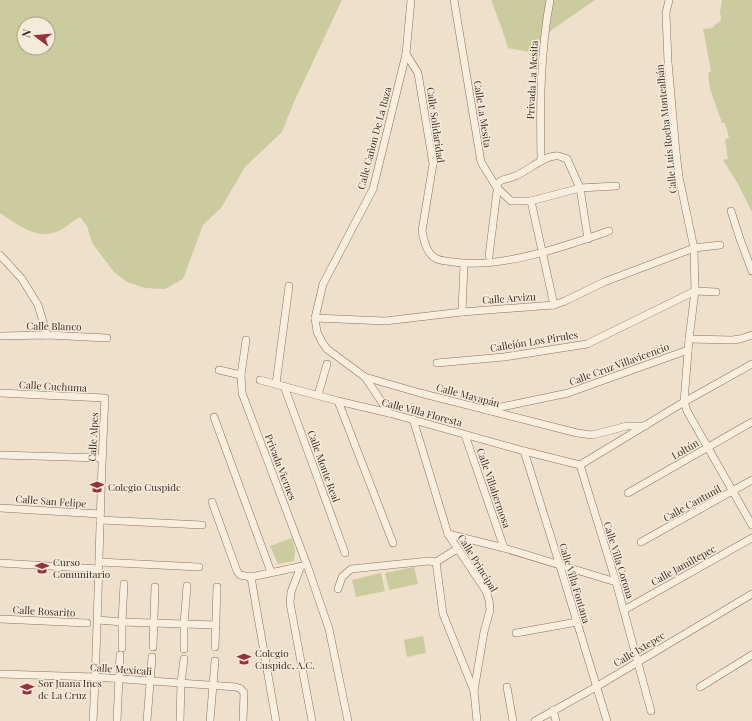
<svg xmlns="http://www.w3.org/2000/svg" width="752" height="721" viewBox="0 0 752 721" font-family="'Playfair Display',serif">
<rect width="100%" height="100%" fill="#eee0ca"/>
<g fill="#cacc9e" fill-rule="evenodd">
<path d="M0,0H342L294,102L282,132L245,167L221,208L203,225L183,279L165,289L145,288L127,282L114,272L92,243L87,226L80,217C73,221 66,227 59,231C38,241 16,224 0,213ZM24,24H48V48H24Z"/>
<path d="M491,0H595L553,29L530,52L508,48L501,26Z"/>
<path d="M722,0H752V212L738,184L723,160L728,159L725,140L729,137L725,123H722L710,89L708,73L711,71L703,29L712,28L721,20L720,12Z"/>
<path d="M292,538L295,550L294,561L278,564L270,546Z"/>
<path d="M414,567L418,584L389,590L385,573Z"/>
<path d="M381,573L385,591L356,597L352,580Z"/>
<path d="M423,636L426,653L407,657L404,640Z"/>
</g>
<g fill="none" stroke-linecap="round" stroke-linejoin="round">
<defs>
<g id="minor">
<path d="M411,0L406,54L373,189L323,284L315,318L317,332L322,342L327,349L365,377L420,393L577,433L592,435L627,426H645"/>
<path d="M454,0L481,162L497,188L511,201H531L580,188L616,186"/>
<path d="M669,0L666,13L668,62L676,152L679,177L694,248L695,291L689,339L684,402L687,411L752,525"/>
<path d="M406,54L418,73L433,164L422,231C424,241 426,252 435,258C440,261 447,261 453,262C501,269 563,247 609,231"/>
<path d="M541,161C540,107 540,53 550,0"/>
<path d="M531,201L554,305"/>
<path d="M731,211L740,239L752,271"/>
<path d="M0,255L22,279L38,305L47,335"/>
<path d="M489,256L498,183C502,178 510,179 515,176C528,171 542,157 555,156C559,155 563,158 567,159L580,188L588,239"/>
<path d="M462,312L464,264"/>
<path d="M315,318L385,321L462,312L554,305L565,301L604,282L694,248L720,245"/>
<path d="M0,336L47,335L107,338"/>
<path d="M689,339L732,340L740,339L752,335"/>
<path d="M246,340L241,375L242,393L307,565L329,629L348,721"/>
<path d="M437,363L504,357L587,344L695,291L716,292"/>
<path d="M219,370L241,375"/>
<path d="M365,377L389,413"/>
<path d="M260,380L338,401L389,413L524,451L580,465"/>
<path d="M276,384L289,286"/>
<path d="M284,386L345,553"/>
<path d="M0,393L105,398C99,506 99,613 93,721"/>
<path d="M318,395L327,364"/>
<path d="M338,401L393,543"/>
<path d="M487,410L568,393L688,350"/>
<path d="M214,417L271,572"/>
<path d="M413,419L448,534L486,591L489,600L490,610L484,632L474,691L477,721"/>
<path d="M465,435L504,548"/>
<path d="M524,451L560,566L607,721"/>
<path d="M0,455L102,458"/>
<path d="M580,465L616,582L651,711"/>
<path d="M580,465L684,402L752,364"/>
<path d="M628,493L752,422"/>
<path d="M212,502L237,571L240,575L251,577L303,566"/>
<path d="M0,508L100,514"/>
<path d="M100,520L202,525"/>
<path d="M448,534L504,548L616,582"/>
<path d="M641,542L752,480"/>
<path d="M99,562L199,567"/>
<path d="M436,562L443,614L474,691"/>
<path d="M0,563L99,569"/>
<path d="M301,566L291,592L290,603L312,721"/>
<path d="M251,577L276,721"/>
<path d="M338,589L342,577L351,569L429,561L436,562L457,549"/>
<path d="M624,610L752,538"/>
<path d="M0,619L87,623"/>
<path d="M98,620L122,622L216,625"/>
<path d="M516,633L577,622"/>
<path d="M153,647L155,587"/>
<path d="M215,647L217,587"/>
<path d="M122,648V622L124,584"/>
<path d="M184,649V624L187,586"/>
<path d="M0,674L95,677L236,687L241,689L244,693L243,721"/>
<path d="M507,687L513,721"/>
<path d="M700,687L752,655"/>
<path d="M553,710L556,721"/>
<path d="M117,721L120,655"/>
<path d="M147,721L152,657"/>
<path d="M180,721L181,683L184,659"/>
<path d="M210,721L215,661"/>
<path d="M535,721L596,687L752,594"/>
</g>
</defs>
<use href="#minor" stroke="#8a725f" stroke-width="8"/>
<use href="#minor" stroke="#f8eede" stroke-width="7"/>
</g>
<defs>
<symbol id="school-bare" viewBox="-9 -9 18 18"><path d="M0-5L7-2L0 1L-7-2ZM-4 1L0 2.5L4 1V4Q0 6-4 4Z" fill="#97313b" stroke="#f5ebda" stroke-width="2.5" paint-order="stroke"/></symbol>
</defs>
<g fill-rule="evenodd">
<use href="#school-bare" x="87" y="477" width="20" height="20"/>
<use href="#school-bare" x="32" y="558" width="20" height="20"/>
<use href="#school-bare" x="234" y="649" width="20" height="20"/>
<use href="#school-bare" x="17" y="679" width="20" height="20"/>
</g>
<g text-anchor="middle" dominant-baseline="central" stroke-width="3" stroke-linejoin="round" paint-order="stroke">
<g font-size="10" fill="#3b2c22" stroke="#f5ebda">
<text transform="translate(532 80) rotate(-87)">Privada La Mesita</text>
<text transform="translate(483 114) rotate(81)">Calle La Mesita</text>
<text transform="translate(436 125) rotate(82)">Calle Solidaridad</text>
<text transform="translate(666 129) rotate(-96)">Calle Luís Rocha Montealbán</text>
<text transform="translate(374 138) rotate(-75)">Calle Cañon De La Raza</text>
<text transform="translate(509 298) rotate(-4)">Calle Arvizu</text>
<text transform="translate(54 326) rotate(1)">Calle Blanco</text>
<text transform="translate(534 341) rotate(-9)">Callejón Los Pirules</text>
<text transform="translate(619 364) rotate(-20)">Calle Cruz Villavicencio</text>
<text transform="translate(53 386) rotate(3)">Calle Cuchuma</text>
<text transform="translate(468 395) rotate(15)">Calle Mayapán</text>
<text transform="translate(422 412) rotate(15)">Calle Villa Floresta</text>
<text transform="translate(93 437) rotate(-87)">Calle Alpes</text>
<text transform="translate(685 449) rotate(-30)">Loltún</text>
<text transform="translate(324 466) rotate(70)">Calle Monte Real</text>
<text transform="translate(281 467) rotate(69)">Privada Viernes</text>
<text transform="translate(494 488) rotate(71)">Calle Villahermosa</text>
<text transform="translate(51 501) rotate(4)">Calle San Felipe</text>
<text transform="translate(692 503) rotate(-29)">Calle Cantunil</text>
<text transform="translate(619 560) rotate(73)">Calle Villa Corona</text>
<text transform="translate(478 563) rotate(58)">Calle Principal</text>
<text transform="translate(683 565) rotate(-29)">Calle Jamiltepec</text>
<text transform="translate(575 583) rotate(73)">Calle Villa Fontana</text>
<text transform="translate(44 611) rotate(3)">Calle Rosarito</text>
<text transform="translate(639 649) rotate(-31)">Calle Ixtepec</text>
<text transform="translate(121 669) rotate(4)">Calle Mexicali</text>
</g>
<g font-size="10" fill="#3b2c22" stroke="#f5ebda" text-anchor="start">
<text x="108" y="487">Colegio Cuspide</text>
<text x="53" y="562">Curso<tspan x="53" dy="12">Comunitario</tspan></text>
<text x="255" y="653">Colegio<tspan x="255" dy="12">Cuspide, A.C.</tspan></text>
<text x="38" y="683">Sor Juana Ines<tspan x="38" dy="12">de La Cruz</tspan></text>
</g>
</g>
<g transform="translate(36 36) rotate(286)"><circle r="19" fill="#f5ebda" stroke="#ab9f90"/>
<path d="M0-3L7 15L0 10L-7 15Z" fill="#97313b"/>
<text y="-6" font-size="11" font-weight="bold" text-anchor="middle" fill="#3b2c22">N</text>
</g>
</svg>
